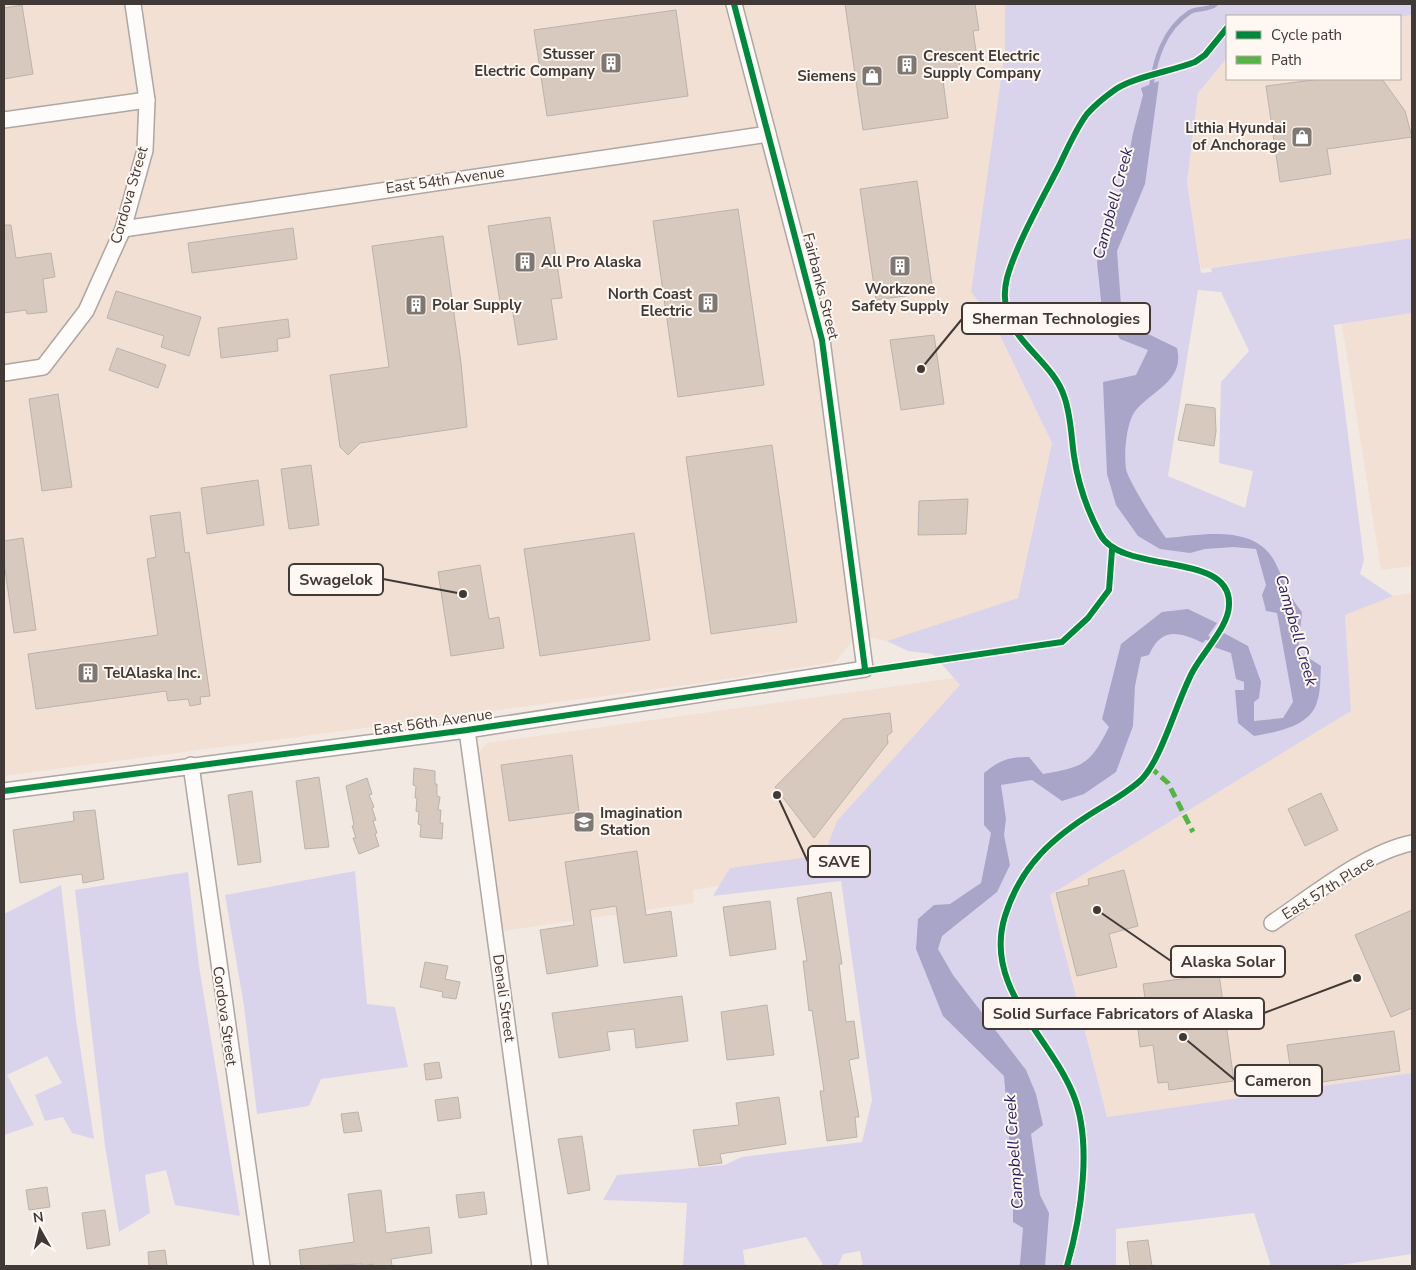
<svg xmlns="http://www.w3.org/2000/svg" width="1416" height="1270" font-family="'Nunito Sans',sans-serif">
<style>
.built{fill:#f2e0d4}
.green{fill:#d9d4eb;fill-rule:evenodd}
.water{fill:#a9a5c9}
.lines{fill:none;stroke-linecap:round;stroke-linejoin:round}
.stream{stroke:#a9a5c9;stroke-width:4.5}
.building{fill:#d8c9bf;stroke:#bab3ae}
.street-casing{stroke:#aea6a1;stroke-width:18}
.street{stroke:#fdfcfb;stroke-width:15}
.quiet{stroke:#57b346;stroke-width:5;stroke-dasharray:10 5;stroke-linecap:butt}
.cycleway-casing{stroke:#fef7f2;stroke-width:9}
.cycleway{stroke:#00873e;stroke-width:6}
.labels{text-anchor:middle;stroke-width:4;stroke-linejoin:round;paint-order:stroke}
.poi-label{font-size:15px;font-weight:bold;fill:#403935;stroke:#fef7f2;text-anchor:start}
.street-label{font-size:15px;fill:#403935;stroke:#fef7f2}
.water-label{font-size:16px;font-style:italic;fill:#271c5d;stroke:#fef7f2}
.leader{fill:none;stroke:#403935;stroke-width:2}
.callout-dot{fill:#403935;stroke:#fef7f2;stroke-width:2}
.callout{fill:#fef7f2;stroke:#403935;stroke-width:2}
.callout-label{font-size:16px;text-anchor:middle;font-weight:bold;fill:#403935}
</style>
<rect width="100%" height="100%" fill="#f3e9e3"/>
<g class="built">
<path d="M4 4H1005V50L971 292 991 317 1052 443 1018 598 887 641 858 635 835 662 694 684 4 776Z"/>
<path d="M1412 15V238L1201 269 1187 182 1198 93 1227 58V79H1400V17Z"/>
<path d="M1412 313V566L1381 570 1342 324Z"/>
<path d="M1412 593V1073L1107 1117 1050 895 1351 711 1345 614 1393 596Z"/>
<path d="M954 678 965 691 838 868 693 890 694 903 503 931 478 754 487 743Z"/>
</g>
<g class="green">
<path d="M1005 4H1412V15L1400 17 1227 16V58L1198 93 1187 182 1201 273 1212 272 1211 268 1412 238V313L1334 325 1364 560 1360 574 1393 596 1345 615 1351 711 1050 895 1107 1117 1412 1073V1254L1334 1266H1271L1254 1213 1116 1229V1266H863L860 1251 843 1254 838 1266H824L806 1237 743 1250 745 1266H683L687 1203 603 1200 617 1175 724 1165 742 1157 862 1142 872 1100 841 881 713 896 730 868 824 855 837 821 960 685 933 654 908 651 887 641 1018 598 1052 443 991 317 971 292 1005 50ZM1198 290 1221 292 1249 351 1221 382 1219 463 1253 471 1245 508 1168 476Z"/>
<path d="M355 871 367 1004 395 1007 408 1067 321 1079 309 1106 257 1114 244 1006 225 895Z"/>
<path d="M188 872 199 966 240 1216 175 1205 166 1170 145 1175 150 1213 119 1232 105 1146 75 890Z"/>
<path d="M61 885 76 1019 94 1139 72 1133 63 1117 45 1121 35 1095 62 1083 47 1056 7 1075 34 1125 4 1135V914Z"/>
</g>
<g class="water">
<path d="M1159 81 1145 184 1117 251 1121 305 1140 330 1177 348C1185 380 1153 390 1136 410 1126 422 1124 453 1126 469 1128 480 1158 528 1166 538 1201 535 1255 523 1275 562 1284 580 1289 597 1302 612L1298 651 1321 666C1320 678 1321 691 1317 702 1310 727 1276 732 1254 736L1238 723 1235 690H1244V682L1236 679 1231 653 1214 647 1222 632 1248 646 1261 682 1259 698 1254 702V721L1283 718 1293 702 1277 613 1266 611 1262 595 1266 585 1256 549 1234 547 1205 549 1190 553 1160 549 1138 536 1116 505 1107 474 1103 382 1136 375 1148 350 1120 339 1102 310 1097 262 1106 221 1124 181 1133 133 1143 95 1141 88Z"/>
<path d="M1188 609 1217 623 1203 643C1181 632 1161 626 1149 655L1141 657 1135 686 1133 726 1116 772 1084 794 1062 801 1032 780 1001 785 1006 819 1004 835 1010 865 997 892 942 936 938 949 953 975 1026 1070 1036 1094 1043 1125 1031 1134 1040 1195 1049 1213 1045 1266H1018L1020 1264 1023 1228 1013 1222V1185L1004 1076 943 1016 916 949 918 919 934 905 950 904 981 883 991 833 984 825V773C1000 760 1008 757 1029 757L1043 774C1083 767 1090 765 1109 727L1102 719 1121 644 1162 612Z"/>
</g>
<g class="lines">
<g class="stream">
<path d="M1151 88C1155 59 1164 29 1190 12 1198 7 1209 11 1216 4"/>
<path d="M1203 636 1220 644"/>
</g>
</g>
<g class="building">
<path d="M845 4H975L979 30 973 31 977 58 959 60 960 70 942 73 948 118 863 130Z"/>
<path d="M22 5 33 74 4 79V8Z"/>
<path d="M676 10 688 96 547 116 534 30Z"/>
<path d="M1321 79H1382L1405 111 1412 137 1327 149 1331 174 1280 182 1266 86Z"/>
<path d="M917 181 933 292 876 300 860 189Z"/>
<path d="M738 209 764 385 678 397 653 221Z"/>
<path d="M550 217 562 298 551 299 557 339 518 345 511 300 500 302 488 226Z"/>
<path d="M4 225H11L16 258 51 253 55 277 43 279 47 312 27 314 26 310 4 313Z"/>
<path d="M293 228 297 259 192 273 188 243Z"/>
<path d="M443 236 461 363 467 427 360 443 348 455 340 447 330 375 389 367 372 246Z"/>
<path d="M116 291 201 317 189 356 161 347 164 336 107 318Z"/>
<path d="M288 319 290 337 277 339 278 351 221 358 218 328Z"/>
<path d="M934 335 944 404 901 410 890 340Z"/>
<path d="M117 348 166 365 158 388 109 370Z"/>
<path d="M58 394 72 487 42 491 29 399Z"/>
<path d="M1186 404 1215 408 1216 431 1214 446 1178 440Z"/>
<path d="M772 445 797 622 711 634 686 457Z"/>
<path d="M311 465 319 525 289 529 281 469Z"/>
<path d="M258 480 264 525 207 534 201 488Z"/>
<path d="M968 499 966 534 918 535 919 501Z"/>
<path d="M180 512 185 553 189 552 210 696 200 697 201 704 190 706 188 699 168 701 166 691 36 709 28 654 158 635 147 559 156 557 150 516Z"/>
<path d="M634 533 650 640 540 656 524 549Z"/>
<path d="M23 538 36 630 14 633 4 562V541Z"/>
<path d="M480 565 489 619 499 617 504 648 451 656 438 572Z"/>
<path d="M890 713 892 732 887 736 888 743 814 838 775 787 843 719Z"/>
<path d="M572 755 579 812 509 821 501 765Z"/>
<path d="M414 768 435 771V784H437V796L440 797 438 810H441L440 823H443L442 839 420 837 421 825 418 824 419 812 416 811 417 798H415L416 786 413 785Z"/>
<path d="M319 777 329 847 305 849 296 781Z"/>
<path d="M367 778 372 794 369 795 374 807 372 808 376 820 373 821 377 833 375 834 379 846 359 854 353 838H356L352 826 354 825 346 786Z"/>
<path d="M252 791 261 862 238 865 228 795Z"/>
<path d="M1321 793 1338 830 1305 846 1288 809Z"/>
<path d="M95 810 104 879 83 883 82 874 20 883 13 830 74 821 73 812Z"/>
<path d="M637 851 646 915 671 911 677 956 624 963 616 906 590 910 598 966 547 974 540 930 574 925 565 862Z"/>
<path d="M1124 870 1138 926 1109 934 1117 967 1077 976 1056 893 1089 885 1088 879Z"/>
<path d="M831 892 842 964H839L846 1022 854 1021 859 1058 849 1060 859 1117H855L857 1137 827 1141 820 1091H824L812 1010 809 1011 803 961H807L797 898Z"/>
<path d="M770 901 776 949 730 956 723 907Z"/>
<path d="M1412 910V1008L1391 1017 1355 935Z"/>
<path d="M425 962 448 966 445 979 460 982 456 999 442 997 443 992 420 987Z"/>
<path d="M1219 974 1234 1081 1169 1090 1168 1082 1158 1083 1153 1045 1140 1047 1138 1029 1149 1027 1143 984Z"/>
<path d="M682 996 688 1041 636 1048 634 1029 607 1032 610 1050 559 1058 552 1013Z"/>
<path d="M767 1005 774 1055 727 1060 721 1012Z"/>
<path d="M1394 1031 1400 1071 1293 1086 1287 1045Z"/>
<path d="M439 1062 442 1078 426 1080 424 1064Z"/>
<path d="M458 1097 461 1118 438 1121 435 1100Z"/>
<path d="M779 1097 786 1144 720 1154 722 1163 699 1166 693 1130 739 1125 736 1103Z"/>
<path d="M358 1112 362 1131 344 1133 341 1114Z"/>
<path d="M582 1136 590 1190 568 1194 558 1139Z"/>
<path d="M47 1187 50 1207 29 1210 26 1190Z"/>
<path d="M381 1190 386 1233 429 1227 432 1253 391 1259 392 1266H374V1264L362 1266V1264L301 1266 299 1250 354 1242 348 1194Z"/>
<path d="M484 1192 487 1214 459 1218 456 1195Z"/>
<path d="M105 1210 110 1245 87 1249 82 1213Z"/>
<path d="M1148 1240 1152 1266H1130L1127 1242Z"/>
<path d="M165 1250 167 1266H149L148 1252Z"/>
</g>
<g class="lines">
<g class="street-casing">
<g id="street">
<path d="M4 120 147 100"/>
<path d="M123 229 768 134"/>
<path d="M4 373 43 367 86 311 123 229 145 150 147 100 133 4"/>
<path d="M467 730 540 1266"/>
<path d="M191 765 262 1266"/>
<path d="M4 791 467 730 865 669 822 340 734 4"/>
<path d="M1272 923C1312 896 1366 852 1412 843"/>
</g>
</g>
<use href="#street" class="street"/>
<path class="quiet" d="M1150 767 1168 783 1193 832"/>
<g class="cycleway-casing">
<g id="cycleway">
<path d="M734 4 822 340 865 669"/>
<path d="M4 791 467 730 1062 642 1088 618 1109 590 1112 550"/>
<path d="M1067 1266C1081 1217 1093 1142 1073 1094 1049 1035 983 987 1005 916 1021 865 1053 837 1097 810 1112 801 1128 792 1141 780 1162 759 1177 700 1193 671 1203 652 1229 626 1229 605 1232 550 1122 576 1100 534 1087 510 1078 483 1074 456 1071 435 1071 415 1064 396 1054 365 1018 346 1008 315 1004 303 1004 290 1007 278 1016 245 1042 199 1058 168 1067 150 1075 130 1087 114 1095 105 1106 96 1116 89 1134 77 1172 71 1195 62L1205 55 1227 28"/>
</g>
</g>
<use href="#cycleway" class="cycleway"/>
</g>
<defs>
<g id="building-square" transform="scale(1.125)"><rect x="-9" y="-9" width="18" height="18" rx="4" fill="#7f7772" stroke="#fef7f2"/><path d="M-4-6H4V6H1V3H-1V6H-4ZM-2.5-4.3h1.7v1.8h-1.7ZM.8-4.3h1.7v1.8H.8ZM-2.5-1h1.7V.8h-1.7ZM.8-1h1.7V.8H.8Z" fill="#fff"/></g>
<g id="shop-square" transform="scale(1.125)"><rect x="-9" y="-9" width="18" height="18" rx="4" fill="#7f7772" stroke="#fef7f2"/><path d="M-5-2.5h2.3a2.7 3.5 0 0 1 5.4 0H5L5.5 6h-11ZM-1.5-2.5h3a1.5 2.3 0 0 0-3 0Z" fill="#fff"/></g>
<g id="school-square" transform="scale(1.125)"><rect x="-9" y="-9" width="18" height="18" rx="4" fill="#7f7772" stroke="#fef7f2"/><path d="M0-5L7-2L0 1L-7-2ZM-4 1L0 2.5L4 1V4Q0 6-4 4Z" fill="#fff"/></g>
</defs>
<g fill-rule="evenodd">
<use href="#building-square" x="611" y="63"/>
<use href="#building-square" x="907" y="65"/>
<use href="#shop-square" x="872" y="76"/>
<use href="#shop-square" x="1302" y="137"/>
<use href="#building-square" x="525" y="262"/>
<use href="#building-square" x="900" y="266"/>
<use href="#building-square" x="708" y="303"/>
<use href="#building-square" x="416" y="305"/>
<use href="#building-square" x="88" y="673"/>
<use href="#school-square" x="584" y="822"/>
</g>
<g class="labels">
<g class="poi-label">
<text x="595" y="59" text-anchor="end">Stusser<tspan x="595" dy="17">Electric Company</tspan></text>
<text x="923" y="61">Crescent Electric<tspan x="923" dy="17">Supply Company</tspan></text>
<text x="856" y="81" text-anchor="end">Siemens</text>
<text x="1286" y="133" text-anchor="end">Lithia Hyundai<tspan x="1286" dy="17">of Anchorage</tspan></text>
<text x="541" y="267">All Pro Alaska</text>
<text x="900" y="294" text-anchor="middle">Workzone<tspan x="900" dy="17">Safety Supply</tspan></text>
<text x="692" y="299" text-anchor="end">North Coast<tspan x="692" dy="17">Electric</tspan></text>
<text x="432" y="310">Polar Supply</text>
<text x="104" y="678">TelAlaska Inc.</text>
<text x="600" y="818">Imagination<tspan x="600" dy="17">Station</tspan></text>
</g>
<g class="street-label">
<text transform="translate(445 180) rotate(-8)" y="5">East 54th Avenue</text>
<text transform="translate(129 195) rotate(-74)" y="5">Cordova Street</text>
<text transform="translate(821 286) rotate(76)" y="5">Fairbanks Street</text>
<text transform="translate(433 722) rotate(-8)" y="5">East 56th Avenue</text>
<text transform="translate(1328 888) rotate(-32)" y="5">East 57th Place</text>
<text transform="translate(504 998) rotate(82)" y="5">Denali Street</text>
<text transform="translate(225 1016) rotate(82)" y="5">Cordova Street</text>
</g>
<g class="water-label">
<text transform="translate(1112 203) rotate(-75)" y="6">Campbell Creek</text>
<text transform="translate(1297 630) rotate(74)" y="6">Campbell Creek</text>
<text transform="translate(1013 1152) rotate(-94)" y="6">Campbell Creek</text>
</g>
</g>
<path class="leader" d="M921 369L962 319M463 594L383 579M777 795L808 862M1097 910L1171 961M1357 978L1264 1013M1183 1037L1235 1080"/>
<g class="callout-dot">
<circle cx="921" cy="369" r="5"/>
<circle cx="463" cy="594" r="5"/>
<circle cx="777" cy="795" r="5"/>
<circle cx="1097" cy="910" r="5"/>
<circle cx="1357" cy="978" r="5"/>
<circle cx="1183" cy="1037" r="5"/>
</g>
<g class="callout">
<rect x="962" y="303" width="188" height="31" rx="5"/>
<rect x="289" y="564" width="94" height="31" rx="5"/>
<rect x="808" y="846" width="62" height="31" rx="5"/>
<rect x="1171" y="946" width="114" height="31" rx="5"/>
<rect x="983" y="998" width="281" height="31" rx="5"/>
<rect x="1235" y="1065" width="87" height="31" rx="5"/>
</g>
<g class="callout-label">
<text x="1056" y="324">Sherman Technologies</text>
<text x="336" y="585">Swagelok</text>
<text x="839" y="867">SAVE</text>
<text x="1228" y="967">Alaska Solar</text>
<text x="1123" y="1019">Solid Surface Fabricators of Alaska</text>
<text x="1278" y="1086">Cameron</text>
</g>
<rect width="1416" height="1270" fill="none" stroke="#403935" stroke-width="10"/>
<rect x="1226" y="15" width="175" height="65" fill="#fef7f2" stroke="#b2aba6"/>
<rect x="1236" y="31" width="25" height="8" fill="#00873e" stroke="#b2aba6"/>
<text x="1271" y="40" font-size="15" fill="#403935">Cycle path</text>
<rect x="1236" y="56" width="25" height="8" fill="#57b346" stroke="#b2aba6"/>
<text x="1271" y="65" font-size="15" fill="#403935">Path</text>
<g transform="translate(40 1230) rotate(352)" stroke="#fef7f2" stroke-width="4" paint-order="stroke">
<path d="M0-4L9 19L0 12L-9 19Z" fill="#403935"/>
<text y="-8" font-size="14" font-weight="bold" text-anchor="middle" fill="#403935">N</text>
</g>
</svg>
